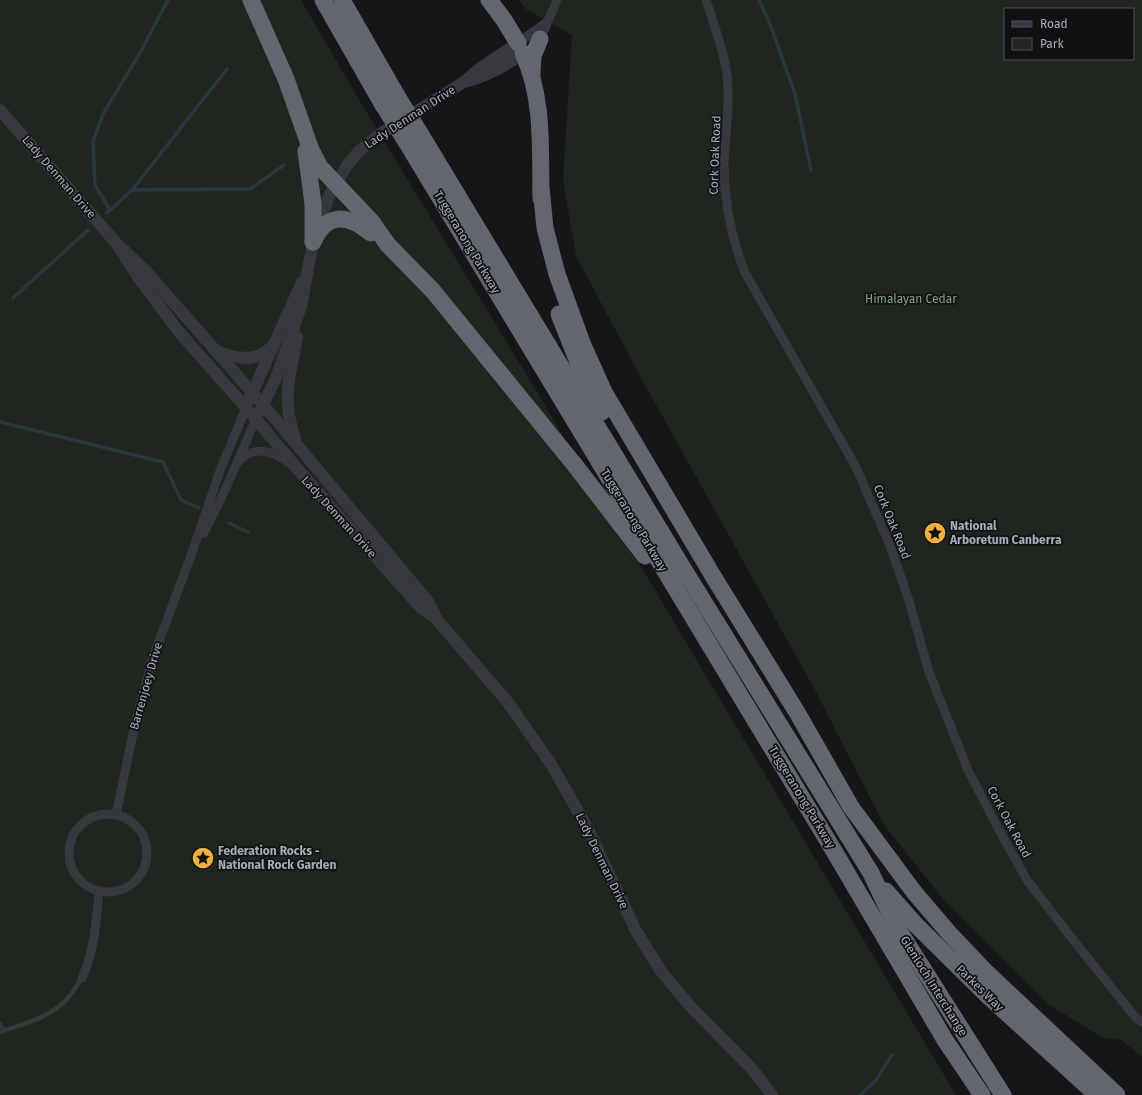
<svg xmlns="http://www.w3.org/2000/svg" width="1142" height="1095" font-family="'Fira Sans',sans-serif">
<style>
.green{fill:#1e261f;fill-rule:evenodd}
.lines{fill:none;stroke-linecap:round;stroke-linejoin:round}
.stream{stroke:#2c353c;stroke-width:3.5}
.service{stroke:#37383d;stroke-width:4.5}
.minor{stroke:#37383d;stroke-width:9}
.tertiary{stroke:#37383d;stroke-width:12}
.motorway{stroke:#63666e;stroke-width:17}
.motorway-bridge{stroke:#63666e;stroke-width:17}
.labels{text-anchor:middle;stroke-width:3.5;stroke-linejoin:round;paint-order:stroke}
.street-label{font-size:12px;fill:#a8adb8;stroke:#111113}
.park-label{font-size:12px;fill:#7fa381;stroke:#111113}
.poi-label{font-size:12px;font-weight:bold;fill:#a8adb8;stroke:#111113;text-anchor:start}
</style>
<rect width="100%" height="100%" fill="#161618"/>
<g class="green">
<path d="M0 0H301L364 108 528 377 956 1095H0Z"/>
<path d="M518 0H1142V1057L1122 1040 1103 1038 1048 1004 943 899 884 825 815 690 640 376 576 256 563 180 572 35 526 9ZM1005 9H1133V59H1005Z"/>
</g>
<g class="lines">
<g class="stream">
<path d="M759 0 770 24 795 94 811 170"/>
<path d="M132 190 227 69"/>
<path d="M110 210 95 185 93 142 103 114 140 53 168 0"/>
<path d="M107 213 132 190 250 189 284 165"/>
<path d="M13 298 88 230"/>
<path d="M0 422 163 462 181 500 199 508"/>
<path d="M229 523 248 532"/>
<path d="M860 1095 876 1080 892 1055"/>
</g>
<g class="service">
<path d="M0 1024 4 1031"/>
<path d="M0 1032C23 1024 51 1017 67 999 73 992 77 985 82 978"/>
</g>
<g class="minor">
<path d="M706 0C715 29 727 58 728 88 729 114 725 139 724 164 724 202 731 236 744 271L856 467 891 548 909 601 929 672 968 770 998 828 1027 880 1074 941 1136 1018 1142 1022"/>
<path d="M537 41 543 33 557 0"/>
<path d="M518 43 547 22"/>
<path d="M239 461C254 445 273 451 288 462"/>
<path d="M204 533 221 499 256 419"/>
<circle cx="108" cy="853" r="39"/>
<path d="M116 815 135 724 153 657 189 561 221 468 246 408"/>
<path d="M82 978C95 949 96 923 99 892"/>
</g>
<g class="tertiary">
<path d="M0 110 117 244 138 277 179 332 256 419 295 466 421 608 434 617"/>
<path d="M117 244 145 270 271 414 427 600 438 621 506 700 551 764 588 829 636 931 661 971 690 1006 752 1069 772 1095"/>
<path d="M217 351C236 359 259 363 273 345"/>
<path d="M249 400 302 282"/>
<path d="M260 411 276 378 301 307 313 242 320 219 330 194 348 164 359 151 383 132 464 82 479 69 518 43 523 53C505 67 486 76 464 82"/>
<path d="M295 438C281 399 290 376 297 337"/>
</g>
<g class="motorway">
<path d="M251 0 286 79 311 150 320 167 371 221 388 245 433 291 574 464 645 556"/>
<path d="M323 0 383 105"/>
<path d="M342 0 397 96"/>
<path d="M489 0 504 20 518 43"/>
<path d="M523 53C544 99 540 148 541 198"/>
<path d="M532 74 533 56 540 39"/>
<path d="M421 135 681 565 871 873 896 926 1003 1095"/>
<path d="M407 143 834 851 945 1040 982 1095"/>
<path d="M306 151 313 204V242"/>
<path d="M541 188 545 228 557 274 582 343 604 392 713 576 798 714 851 807 914 892 949 933 986 972 1117 1095"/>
<path d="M313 242C327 211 348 215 371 233"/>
<path d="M559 314 586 382 602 412"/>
<path d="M886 891 916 925 988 996 1097 1095"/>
</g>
<g class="motorway-bridge">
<path d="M397 96 421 135"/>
<path d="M383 105 407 143"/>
</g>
</g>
<defs>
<g id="sight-disc" transform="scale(1.15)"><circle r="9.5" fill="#f2b134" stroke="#111113"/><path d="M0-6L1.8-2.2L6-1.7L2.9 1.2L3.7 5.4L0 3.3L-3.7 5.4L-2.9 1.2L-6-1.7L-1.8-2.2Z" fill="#111"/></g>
</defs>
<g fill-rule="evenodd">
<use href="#sight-disc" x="935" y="533"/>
<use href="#sight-disc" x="203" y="858"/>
</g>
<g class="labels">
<g class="street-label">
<text transform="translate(410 117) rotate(-33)" y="4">Lady Denman Drive</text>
<text transform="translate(715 155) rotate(-88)" y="4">Cork Oak Road</text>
<text transform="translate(59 177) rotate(49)" y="4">Lady Denman Drive</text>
<text transform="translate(467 242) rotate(59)" y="4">Tuggeranong Parkway</text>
<text transform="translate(339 517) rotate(48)" y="4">Lady Denman Drive</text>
<text transform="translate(634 520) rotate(59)" y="4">Tuggeranong Parkway</text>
<text transform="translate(892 522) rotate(68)" y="4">Cork Oak Road</text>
<text transform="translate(146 686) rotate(-74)" y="4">Barrenjoey Drive</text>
<text transform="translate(802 797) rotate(59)" y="4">Tuggeranong Parkway</text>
<text transform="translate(1009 822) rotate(62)" y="4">Cork Oak Road</text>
<text transform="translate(602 861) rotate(64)" y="4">Lady Denman Drive</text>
<text transform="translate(934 986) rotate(58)" y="4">Glenloch Interchange</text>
<text transform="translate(980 988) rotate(44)" y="4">Parkes Way</text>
</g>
<g class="park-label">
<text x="911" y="303">Himalayan Cedar</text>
</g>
<g class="poi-label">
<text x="950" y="530">National<tspan x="950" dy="14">Arboretum Canberra</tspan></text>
<text x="218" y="855">Federation Rocks -<tspan x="218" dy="14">National Rock Garden</tspan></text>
</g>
</g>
<rect x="1004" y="8" width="130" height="52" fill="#111113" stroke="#4d4f55"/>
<rect x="1012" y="21" width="20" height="6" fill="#37383d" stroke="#4d4f55"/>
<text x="1040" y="28" font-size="12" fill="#a8adb8">Road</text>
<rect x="1012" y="38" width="20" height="12" fill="#1e261f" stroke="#4d4f55"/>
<text x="1040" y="48" font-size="12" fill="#a8adb8">Park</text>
</svg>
